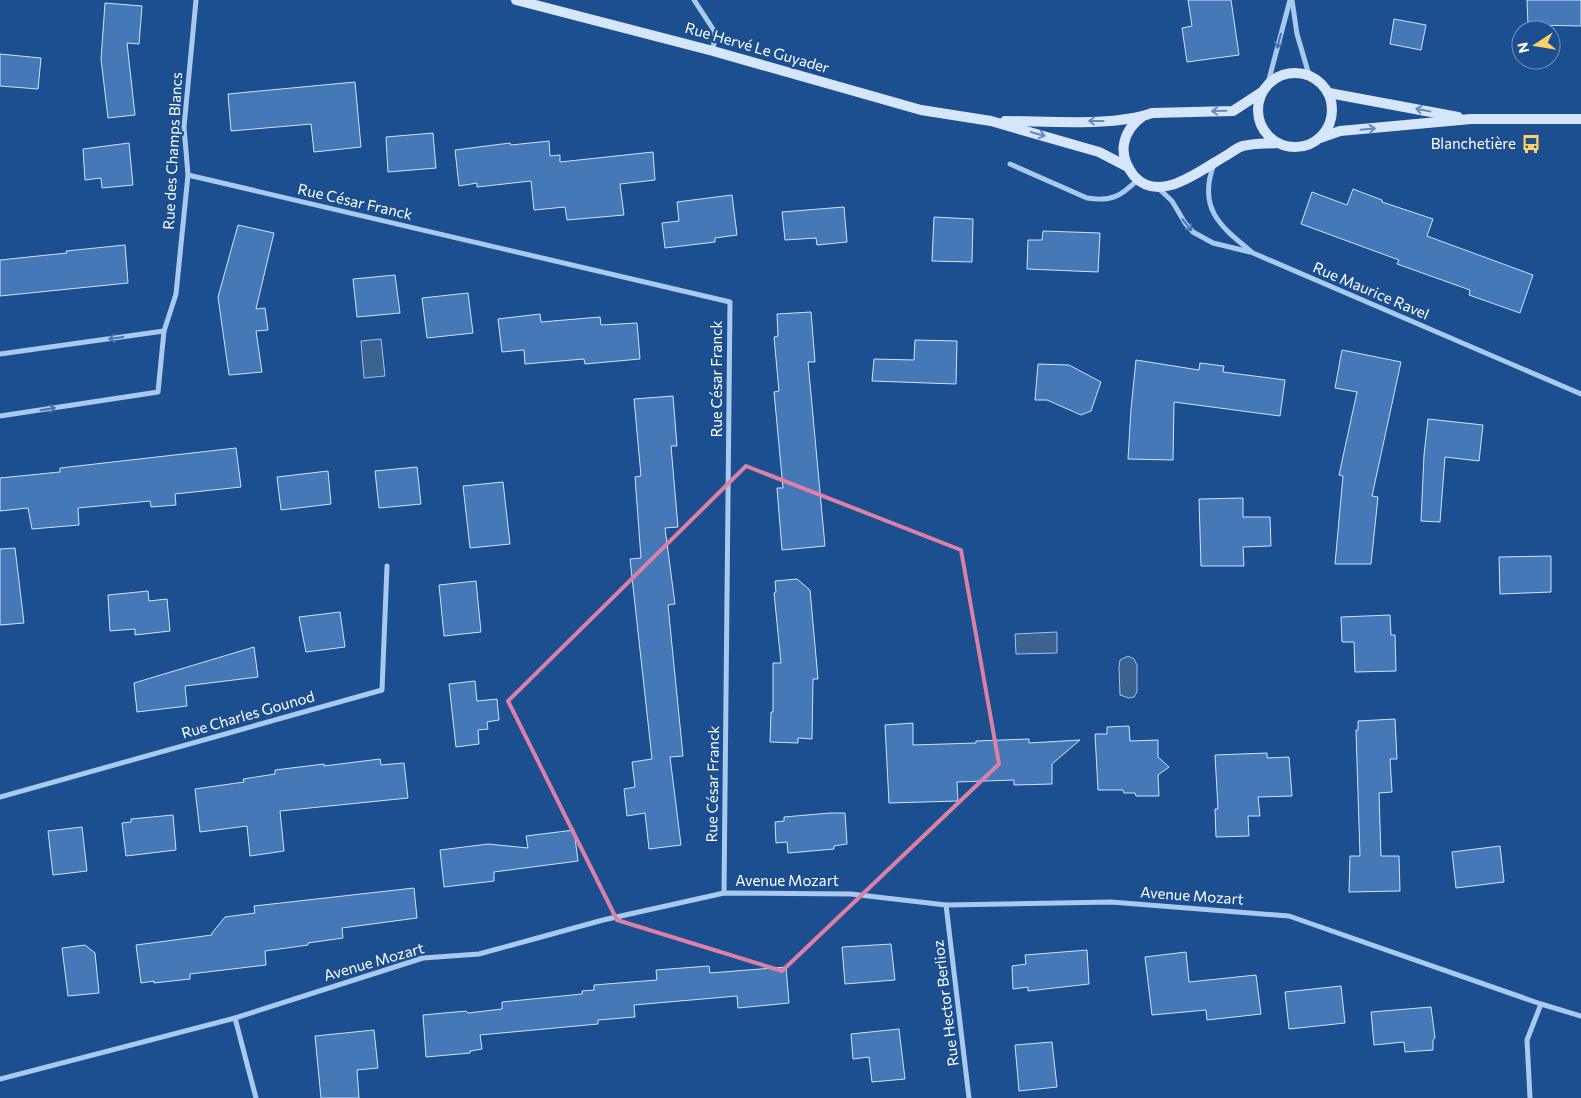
<svg xmlns="http://www.w3.org/2000/svg" width="1581" height="1098" font-family="Commissioner,sans-serif">
<style>
.water{fill:#3c6290;stroke:#9cc4f0}
.building{fill:#4478b7;stroke:#cfe3fa}
.lines{fill:none;stroke-linecap:round;stroke-linejoin:round}
.street{stroke:#a9c9ee;stroke-width:5}
.secondary{stroke:#d6e6fa;stroke-width:10}
.oneway{stroke:#4674ac}
.oneway2{stroke:#668bba}
.marked{fill:none;stroke:#dd80a5;stroke-width:4;stroke-linejoin:round}
.labels{text-anchor:middle;stroke-width:4.5;stroke-linejoin:round;paint-order:stroke}
.street-label{font-size:15px;fill:#fff;stroke:#1b4f8f}
.poi-label{font-size:15px;fill:#fff;stroke:#1b4f8f;text-anchor:end}
</style>
<rect width="100%" height="100%" fill="#1b4f8f"/>
<g class="water">
<path d="M381 339 385 376 364 378 361 341Z"/>
<path d="M1057 632V653L1016 654 1015 634Z"/>
<path d="M1128 656 1134 659 1137 665V692L1134 697 1129 698 1120 695 1119 667 1120 660Z"/>
</g>
<g class="building">
<path d="M1188 0H1231L1239 55 1187 62 1182 28 1192 26Z"/>
<path d="M1527 0H1581V26L1528 25Z"/>
<path d="M105 3 142 6 139 44 127 43 135 115 108 118 101 59Z"/>
<path d="M1394 19 1426 25 1421 50 1390 44Z"/>
<path d="M0 54 41 58 38 89 0 86Z"/>
<path d="M355 82 361 147 314 152 311 124 231 131 228 94Z"/>
<path d="M433 133 436 168 388 172 386 137Z"/>
<path d="M549 141 550 156 560 155V162L653 152 655 180 620 184 624 215 567 220 565 207 534 210 531 181 477 187V183L459 186 455 150 510 143 511 145Z"/>
<path d="M129 143 133 185 102 188 101 178 85 180 83 149Z"/>
<path d="M1353 189 1382 200V202L1433 219 1427 236 1533 275 1520 313 1469 295 1470 290 1397 264 1399 260 1301 224 1312 192 1347 205Z"/>
<path d="M732 195 737 235 715 238V242L665 248 662 223 679 221 677 202Z"/>
<path d="M844 207 847 242 817 245 816 238 785 240 782 212Z"/>
<path d="M934 217 973 219 972 262 932 261Z"/>
<path d="M238 225 274 233 256 309 265 308 268 330 256 331 262 372 229 375 218 297Z"/>
<path d="M1043 231 1100 233 1098 272 1027 269 1028 240H1042Z"/>
<path d="M125 245 128 283 0 296V260L67 253 66 251Z"/>
<path d="M395 275 400 313 357 317 353 279Z"/>
<path d="M468 293 473 333 427 338 422 298Z"/>
<path d="M811 312 815 362H808L825 546 782 550 777 488H783L774 392 779 391 774 337 778 336 777 314Z"/>
<path d="M540 314 541 322 600 317 601 325 637 323 640 359 585 364 584 359 525 364 524 350 502 352 498 319Z"/>
<path d="M915 340 957 341 956 384 872 381 874 359 914 360Z"/>
<path d="M1342 350 1401 362 1372 496 1378 497 1371 564H1335L1343 476 1339 475 1357 392 1335 388Z"/>
<path d="M1136 360 1199 370 1200 363 1224 366 1223 372 1285 380 1280 416 1174 402 1173 460 1128 459 1131 409Z"/>
<path d="M1038 364 1069 365 1101 382 1091 411 1081 415 1047 400H1035Z"/>
<path d="M673 396 677 446H671L678 527 665 528 675 604 668 605 683 756 670 757 681 845 649 849 645 813 627 816 624 789 635 787 632 762 652 759 630 559 641 558 635 477 641 476 634 399Z"/>
<path d="M1428 419 1483 425 1479 461 1445 457 1440 522 1421 521 1424 455Z"/>
<path d="M236 448 241 487 175 494 176 505 151 507 150 501 78 508 79 525 32 529 28 508 0 511V478L60 472V468Z"/>
<path d="M417 467 421 504 379 508 375 471Z"/>
<path d="M328 471 331 504 281 510 277 477Z"/>
<path d="M503 482 510 544 470 548 463 486Z"/>
<path d="M1243 498V517H1270L1271 546 1243 547 1244 566H1201L1199 499Z"/>
<path d="M15 548 24 623 0 625V549Z"/>
<path d="M1551 556V592L1500 594 1499 557Z"/>
<path d="M797 579 810 590 818 679H813L812 739 798 738V743L770 742 771 712H773V663H781L774 593 776 592 775 581Z"/>
<path d="M476 581 481 632 444 636 439 585Z"/>
<path d="M148 591 149 601 167 599 170 631 135 635V629L110 631 108 595Z"/>
<path d="M340 612 345 647 306 652 299 617Z"/>
<path d="M1390 615 1391 635H1395L1396 671 1355 672 1354 642H1342L1341 617Z"/>
<path d="M254 647 258 677 185 686 187 706 137 712 134 683Z"/>
<path d="M475 681 477 701 497 699 499 720 487 722 488 729 478 730 479 744 456 747 449 684Z"/>
<path d="M1395 719 1397 759H1390L1392 792 1379 793 1381 856H1399L1400 891 1349 892 1350 856H1360L1356 730H1358V721Z"/>
<path d="M913 723V745L976 743V741L1029 739V743L1080 740 1052 764V784L1014 785V780L957 782 958 801 889 803 885 725Z"/>
<path d="M1129 726 1130 741 1158 740V757L1169 767 1158 775 1159 796H1136L1135 793H1124L1123 790H1098L1095 734H1107V727Z"/>
<path d="M1267 753V758L1289 757 1292 796 1258 797 1260 816H1248L1249 836 1216 837 1215 809H1218L1215 755Z"/>
<path d="M380 759 381 765 404 763 408 798 280 811 284 851 250 856 247 826 200 832 195 789 244 782 243 779 275 774V770L324 764V766Z"/>
<path d="M830 813H845L847 844 834 846V849L788 853 787 842 776 843 775 822 784 821V817Z"/>
<path d="M173 815 176 850 126 856 122 823 131 822V819Z"/>
<path d="M82 827 87 871 53 875 48 831Z"/>
<path d="M574 830 578 861 494 872V881L444 887 440 850 488 844 528 848 526 836Z"/>
<path d="M1500 846 1504 882 1456 888 1452 852Z"/>
<path d="M414 888 417 918 342 928 343 938 308 943V945L265 951 266 965 190 974V979L154 983V981L141 983 136 945 212 935V933L225 917 255 913 254 906Z"/>
<path d="M891 944 895 980 845 984 842 947Z"/>
<path d="M85 945 95 953 99 993 68 996 62 948Z"/>
<path d="M1087 950 1089 984 1028 991V987L1013 989 1012 966 1026 964 1025 955Z"/>
<path d="M1186 952 1189 982 1256 975 1261 1014 1207 1020 1206 1010 1152 1015 1145 957Z"/>
<path d="M709 966 710 973 786 967 789 1003 738 1008 737 996 634 1005 635 1017 598 1020V1024L480 1035 482 1049 470 1051V1053L426 1057 423 1015 466 1011 468 1013 502 1009V1002L582 994V991L594 990V985L657 980 656 970Z"/>
<path d="M1341 986 1345 1023 1289 1029 1285 992Z"/>
<path d="M1431 1007 1435 1038 1433 1040V1050L1405 1052 1404 1042 1374 1045 1371 1012Z"/>
<path d="M899 1029 905 1079 872 1082 869 1057 853 1059 851 1034Z"/>
<path d="M374 1030 378 1068 357 1070 359 1098H321L315 1036Z"/>
<path d="M1052 1042 1057 1087 1019 1091 1015 1045Z"/>
</g>
<g class="lines">
<g class="street">
<path d="M694 0 715 32 713 51"/>
<path d="M1292 0 1297 34 1309 75"/>
<path d="M1268 83 1290 0"/>
<path d="M1010 164 1087 198C1111 202 1122 196 1138 179"/>
<path d="M1214 164C1197 209 1221 227 1253 253L1581 394"/>
<path d="M188 175 730 302 724 893"/>
<path d="M1157 187 1172 201 1185 223 1193 232 1213 243 1250 252"/>
<path d="M0 354 164 331"/>
<path d="M0 416 158 392 164 331 176 294 188 175 184 127 196 0"/>
<path d="M0 797 382 690 387 566"/>
<path d="M946 905 969 1098"/>
<path d="M235 1018 256 1098"/>
<path d="M0 1079 235 1018 423 958 479 954 603 920 724 893 851 894 946 905 1111 902 1289 916 1541 1004 1581 1016"/>
<path d="M1530 1098 1527 1040 1541 1004"/>
</g>
<g class="secondary">
<path d="M516 0 713 51 921 110 991 121 1099 152 1128 167"/>
<circle cx="1295" cy="110" r="37"/>
<path d="M1329 93 1458 117"/>
<path d="M1143 116C1133 123 1126 132 1124 144 1122 155 1127 167 1134 176 1160 205 1202 169 1227 155 1232 152 1238 147 1243 146 1254 143 1267 144 1278 143"/>
<path d="M1005 121C1047 121 1114 127 1152 113L1233 111 1262 92"/>
<path d="M1320 138 1340 131 1471 119H1581"/>
</g>
</g>
<defs><path id="oneway-shaft" d="M-6 0H5M1.5-3L5.5 0L1.5 3" fill="none" stroke-width="1.6" stroke-linecap="round" stroke-linejoin="round" transform="scale(1.25)"/></defs>
<g class="oneway">
<use href="#oneway-shaft" transform="translate(1279 41) rotate(105)"/>
<use href="#oneway-shaft" transform="translate(1187 225) rotate(51)"/>
<use href="#oneway-shaft" transform="translate(116 338) rotate(172)"/>
<use href="#oneway-shaft" transform="translate(48 409) rotate(-9)"/>
</g>
<g class="oneway2">
<use href="#oneway-shaft" transform="translate(1423 110) rotate(-169)"/>
<use href="#oneway-shaft" transform="translate(1219 111) rotate(179)"/>
<use href="#oneway-shaft" transform="translate(1096 121) rotate(-180)"/>
<use href="#oneway-shaft" transform="translate(1368 129) rotate(-5)"/>
<use href="#oneway-shaft" transform="translate(1038 134) rotate(16)"/>
</g>
<path class="marked" d="M746 466 961 550 999 764 782 971 617 920 508 701Z"/>
<defs>
<g id="bus-bare" transform="scale(1.5)"><path d="M-5-6H5V4H4V6H2V4H-2V6H-4V4H-5ZM-3.5-4V0h7V-4ZM-3.5 1.2v1.5H-2V1.2ZM2 1.2v1.5H3.5V1.2Z" fill="#ffd166" stroke="#1b4f8f" stroke-width="2.5" paint-order="stroke"/></g>
</defs>
<g fill-rule="evenodd">
<use href="#bus-bare" x="1531" y="144"/>
</g>
<g class="labels">
<g class="street-label">
<text transform="translate(757 48) rotate(16)" y="5">Rue Hervé Le Guyader</text>
<text transform="translate(173 151) rotate(-87)" y="5">Rue des Champs Blancs</text>
<text transform="translate(355 202) rotate(13)" y="5">Rue César Franck</text>
<text transform="translate(1371 291) rotate(23)" y="5">Rue Maurice Ravel</text>
<text transform="translate(717 379) rotate(-90)" y="5">Rue César Franck</text>
<text transform="translate(248 715) rotate(-16)" y="5">Rue Charles Gounod</text>
<text transform="translate(713 784) rotate(-89)" y="5">Rue César Franck</text>
<text x="787" y="886">Avenue Mozart</text>
<text transform="translate(1192 896) rotate(4)" y="5">Avenue Mozart</text>
<text transform="translate(374 962) rotate(-16)" y="5">Avenue Mozart</text>
<text transform="translate(946 1003) rotate(-97)" y="5">Rue Hector Berlioz</text>
</g>
<g class="poi-label">
<text x="1516" y="149">Blanchetière</text>
</g>
</g>
<g transform="translate(1536 45) rotate(258)"><circle r="24" fill="#1b4f8f" stroke="#7695bc"/>
<path d="M0-4L9 19L0 12L-9 19Z" fill="#ffd166"/>
<text y="-8" font-size="14" font-weight="bold" text-anchor="middle" fill="#ffffff">N</text>
</g>
</svg>
